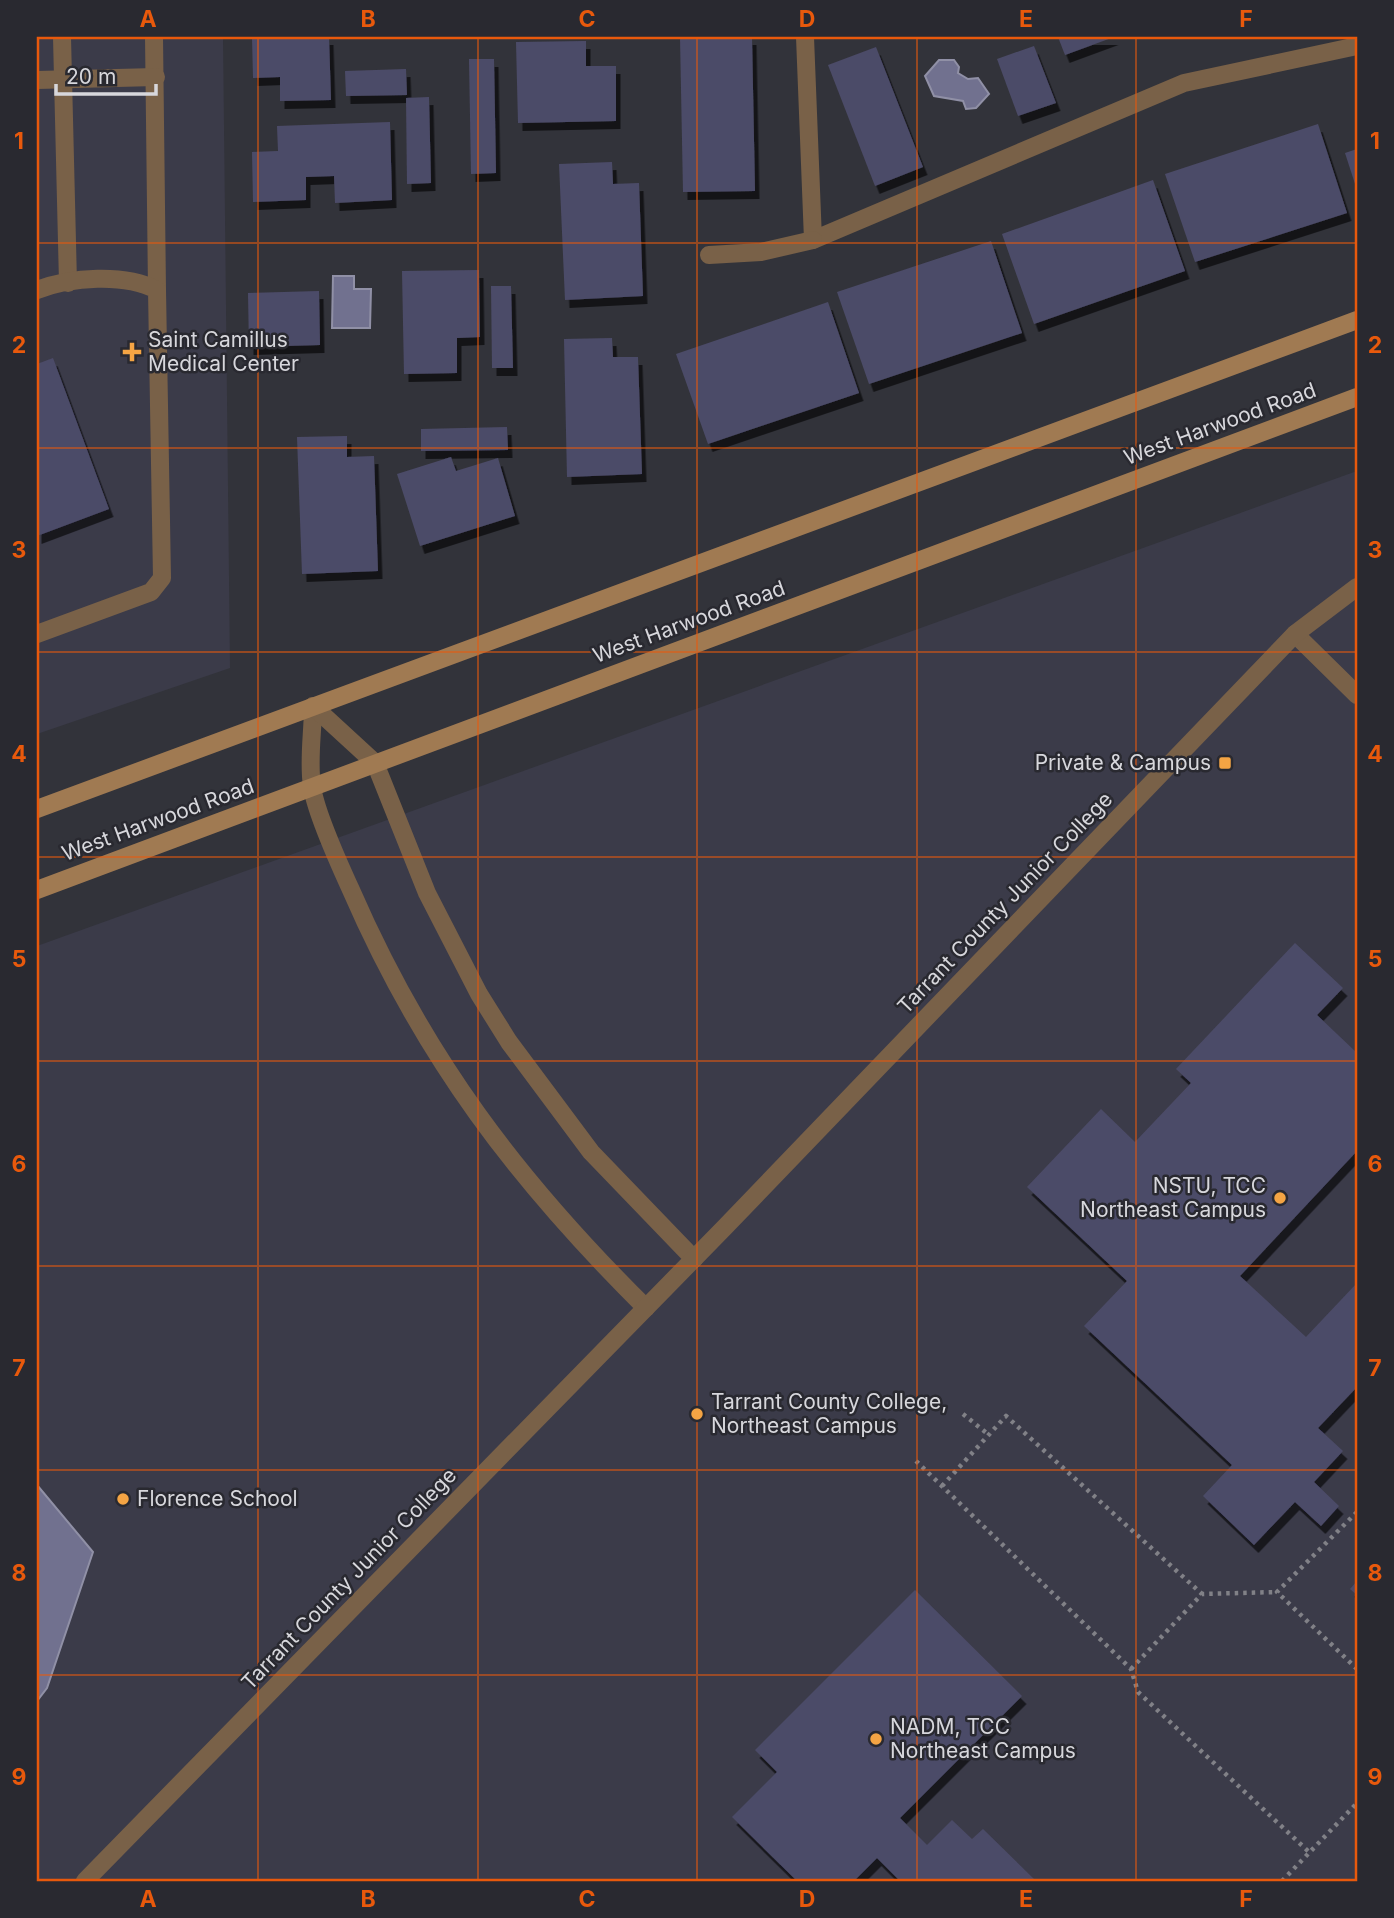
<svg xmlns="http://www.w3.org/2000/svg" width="1394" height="1918" font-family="Inter,sans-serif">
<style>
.built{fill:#3b3b49}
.water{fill:#71718f;stroke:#9090a6;stroke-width:2}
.building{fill:#4c4b68;filter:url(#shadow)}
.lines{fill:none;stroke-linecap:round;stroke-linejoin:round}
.path{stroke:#818187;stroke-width:4.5;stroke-dasharray:3.5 5;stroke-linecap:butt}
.lane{stroke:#796148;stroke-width:18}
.street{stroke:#796148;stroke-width:18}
.secondary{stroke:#a07a52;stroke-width:18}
.grid{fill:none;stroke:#e8590c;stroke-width:2;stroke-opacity:0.55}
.poi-dot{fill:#f4a444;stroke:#292930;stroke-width:2.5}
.labels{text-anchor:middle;stroke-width:5;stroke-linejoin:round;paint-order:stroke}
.poi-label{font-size:21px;fill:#d7d7dc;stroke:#292930;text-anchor:start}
.street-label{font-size:21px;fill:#d7d7dc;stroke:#292930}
.neatline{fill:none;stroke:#e8590c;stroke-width:2.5}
.grid-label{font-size:23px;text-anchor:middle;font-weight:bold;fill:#e8590c}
</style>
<defs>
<filter id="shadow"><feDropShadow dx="4.5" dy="8" stdDeviation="0" flood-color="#0009"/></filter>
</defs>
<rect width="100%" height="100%" fill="#32333a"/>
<g class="built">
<path d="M37 37H223L230 668 37 734Z"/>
<path d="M1357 471V1881H37V946Z"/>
</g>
<g class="water">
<path d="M939 60H954L959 67 958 73 968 79 978 78 989 94 976 108 966 109 963 101 934 96 925 76Z"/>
<path d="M333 276H354V289H371L370 328H332Z"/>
<path d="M37 1485 93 1552 47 1688 37 1701Z"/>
</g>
<g class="building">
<path d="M252 37H329L331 100 280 101V77L253 78Z"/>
<path d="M680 37H752L755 191 683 192Z"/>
<path d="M1058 37H1114L1065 55Z"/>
<path d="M586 41V66H616V121L518 123 516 42Z"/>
<path d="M1034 46 1056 103 1018 116 997 59Z"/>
<path d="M876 47 923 167 875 186 828 65Z"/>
<path d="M469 59H494L496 173 471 174Z"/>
<path d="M406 69 407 95 346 96 345 71Z"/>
<path d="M429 97 431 183 407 184 406 98Z"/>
<path d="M390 122 392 200 335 203 334 176 306 177V200L253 202 252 152 278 151 277 126Z"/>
<path d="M1318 124 1347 213 1195 262 1165 174Z"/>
<path d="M1357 149V190L1345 153Z"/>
<path d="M612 162 613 184 639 183 643 296 565 300 559 164Z"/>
<path d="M1153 180 1185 271 1034 324 1002 234Z"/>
<path d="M991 241 1022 333 869 384 837 292Z"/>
<path d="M479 270 480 337 457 338V373L404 374 402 271Z"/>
<path d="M491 286H511L513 368H492Z"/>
<path d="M319 291 320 345 249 347 248 293Z"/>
<path d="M828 302 859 393 708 444 676 354Z"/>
<path d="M612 338 613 357H638L642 474 567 477 564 339Z"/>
<path d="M53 358 109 509 37 536V364Z"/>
<path d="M507 427 508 450 421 451V429Z"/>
<path d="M347 436V457L374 456 378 571 302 574 297 437Z"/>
<path d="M451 457 456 471 498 458 515 516 420 546 397 474Z"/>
<path d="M1295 943 1343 988 1317 1015 1357 1053V1151L1240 1276 1306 1337 1357 1283V1387L1318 1428 1343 1451 1314 1482 1339 1506 1321 1526 1295 1502 1254 1545 1203 1496 1232 1465 1084 1326 1127 1281 1027 1187 1101 1109 1135 1142 1191 1083 1176 1069Z"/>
<path d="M1357 1581V1595L1350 1589Z"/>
<path d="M915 1590 1022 1696 900 1818 927 1845 952 1820 972 1839 983 1829 1036 1881H900L877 1858 854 1881H797L732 1817 777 1772 755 1750Z"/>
</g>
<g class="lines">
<g class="path">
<path d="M963 1414 989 1435"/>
<path d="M916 1461 1131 1669 1138 1692 1309 1852"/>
<path d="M942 1486 1006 1416 1202 1594"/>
<path d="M1357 1512 1277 1592 1357 1669"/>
<path d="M1131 1669 1202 1594 1277 1592"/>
<path d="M1282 1881 1357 1803"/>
</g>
<g class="lane">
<path d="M62 37 68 283"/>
<path d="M154 37 157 290"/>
<path d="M805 37 813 240 1184 83 1357 46"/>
<path d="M37 80 156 77"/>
<path d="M709 255 761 252 813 240"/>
<path d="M37 290C71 277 124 273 157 290L162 578 151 592 37 634"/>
<path d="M1295 634 1357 695"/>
</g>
<g class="street">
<path d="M313 706C313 732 308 761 312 786 315 811 340 866 351 890 424 1058 517 1180 646 1308"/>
<path d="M313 706 375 763 427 893 479 994 509 1042 591 1152 694 1259"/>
<path d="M85 1881 725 1227 1295 634 1357 587"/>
</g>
<g class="secondary">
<path d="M37 809 1357 320"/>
<path d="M37 890 1357 397"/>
</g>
</g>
<path class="grid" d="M258 37V1881M478 37V1881M697 37V1881M917 37V1881M1136 37V1881M37 243H1357M37 448H1357M37 652H1357M37 857H1357M37 1061H1357M37 1266H1357M37 1470H1357M37 1675H1357"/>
<g class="poi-dot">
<path d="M128.5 341.5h7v7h7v7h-7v7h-7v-7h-7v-7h7z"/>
<rect x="1218" y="756" width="14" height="14" rx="3.5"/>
<circle cx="1280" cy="1198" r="7"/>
<circle cx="697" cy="1414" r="7"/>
<circle cx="123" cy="1499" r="7"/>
<circle cx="876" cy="1739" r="7"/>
</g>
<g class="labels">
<g class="poi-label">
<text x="148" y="347">Saint Camillus<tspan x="148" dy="24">Medical Center</tspan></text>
<text x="1211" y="770" text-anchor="end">Private &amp; Campus</text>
<text x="1266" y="1193" text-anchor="end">NSTU, TCC<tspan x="1266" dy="24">Northeast Campus</tspan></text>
<text x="711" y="1409">Tarrant County College,<tspan x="711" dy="24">Northeast Campus</tspan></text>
<text x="137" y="1506">Florence School</text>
<text x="890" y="1734">NADM, TCC<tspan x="890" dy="24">Northeast Campus</tspan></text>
</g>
<g class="street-label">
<text transform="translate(1220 424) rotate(-20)" y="7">West Harwood Road</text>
<text transform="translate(689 622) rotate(-20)" y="7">West Harwood Road</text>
<text transform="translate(158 820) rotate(-20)" y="7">West Harwood Road</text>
<text transform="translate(1005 903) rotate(-46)" y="7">Tarrant County Junior College</text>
<text transform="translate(349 1579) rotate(-46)" y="7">Tarrant County Junior College</text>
</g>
</g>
<rect width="1394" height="1918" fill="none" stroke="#292930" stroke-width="77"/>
<path d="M56 84v10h100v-10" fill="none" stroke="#d7d7dc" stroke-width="3.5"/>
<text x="66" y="84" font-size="21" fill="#d7d7dc" stroke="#292930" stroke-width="5" paint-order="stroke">20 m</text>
<rect x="38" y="38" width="1318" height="1842" class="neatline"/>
<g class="grid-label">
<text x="148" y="27">A</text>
<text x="368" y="27">B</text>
<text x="587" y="27">C</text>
<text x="807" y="27">D</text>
<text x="1026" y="27">E</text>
<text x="1246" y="27">F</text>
<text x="19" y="149">1</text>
<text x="1375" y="149">1</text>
<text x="19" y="353">2</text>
<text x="1375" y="353">2</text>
<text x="19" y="558">3</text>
<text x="1375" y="558">3</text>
<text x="19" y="762">4</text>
<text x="1375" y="762">4</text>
<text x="19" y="967">5</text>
<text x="1375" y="967">5</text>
<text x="19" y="1172">6</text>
<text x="1375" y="1172">6</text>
<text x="19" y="1376">7</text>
<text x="1375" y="1376">7</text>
<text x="19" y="1581">8</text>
<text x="1375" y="1581">8</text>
<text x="19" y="1785">9</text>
<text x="1375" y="1785">9</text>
<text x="148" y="1907">A</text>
<text x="368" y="1907">B</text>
<text x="587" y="1907">C</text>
<text x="807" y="1907">D</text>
<text x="1026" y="1907">E</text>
<text x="1246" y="1907">F</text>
</g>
</svg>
